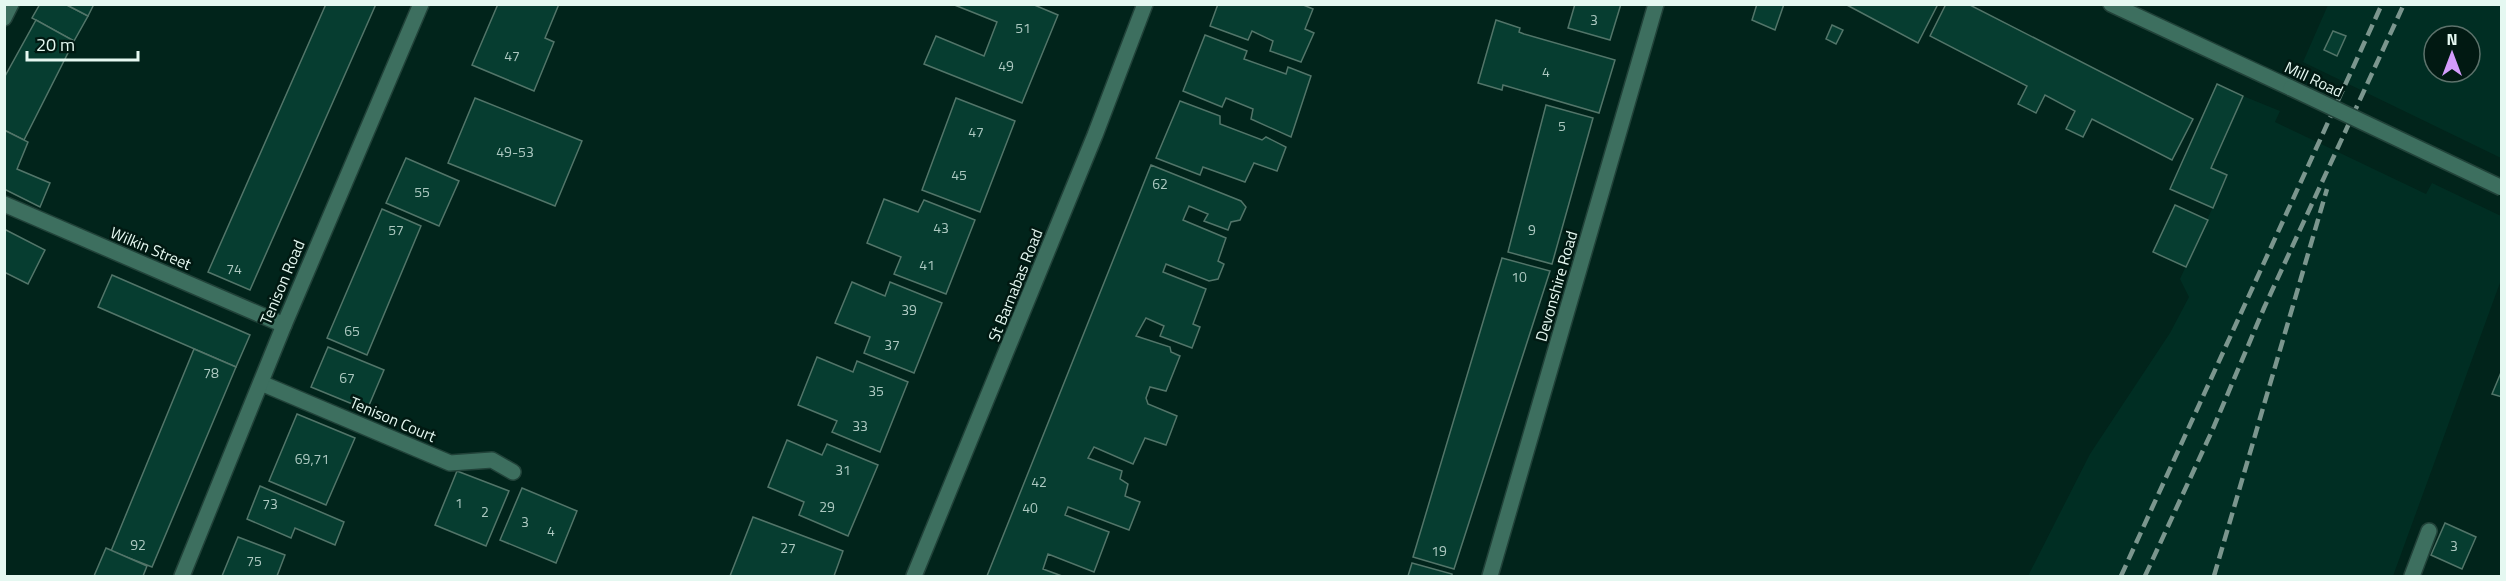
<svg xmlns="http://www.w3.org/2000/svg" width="2506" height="581" font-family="'Titillium Web',sans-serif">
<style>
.built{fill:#002e23;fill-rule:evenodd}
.building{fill:#063d30;stroke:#527569;stroke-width:1.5}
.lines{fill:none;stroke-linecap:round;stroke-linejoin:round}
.minor-casing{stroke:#214239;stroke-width:18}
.tertiary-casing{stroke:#214239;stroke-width:18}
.minor{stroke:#3d6f5f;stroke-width:15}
.tertiary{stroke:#3d6f5f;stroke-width:15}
.rail{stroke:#7b968e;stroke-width:4.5;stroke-dasharray:12 6;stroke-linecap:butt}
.tertiary-bridge-casing{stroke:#214239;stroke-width:18;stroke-linecap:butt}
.tertiary-bridge{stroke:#3d6f5f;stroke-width:15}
.labels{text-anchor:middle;stroke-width:5;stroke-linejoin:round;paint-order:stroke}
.number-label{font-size:14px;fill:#adc9c1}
.street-label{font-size:16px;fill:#e5f8f1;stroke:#011912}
</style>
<rect width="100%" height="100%" fill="#01241b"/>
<g class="built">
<path d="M2328 5H2501V158L2303 62ZM2434 36H2470V72H2434Z"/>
<path d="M2243 96 2280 111 2275 122 2426 194 2432 183 2501 216V280L2393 576H2028L2090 454 2170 333 2189 297 2180 279 2227 176 2211 168Z"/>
</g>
<g class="building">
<path d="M40 4H65L88 16 74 41 32 18Z"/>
<path d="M65 4H94L88 16Z"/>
<path d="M326 4H376L250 290 208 272Z"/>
<path d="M498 4H559L545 38 554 42 534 91 472 65Z"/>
<path d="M952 4H1032L1058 15 1022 103 924 64 936 36 984 56 997 22Z"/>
<path d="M1218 4H1301L1313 9 1305 29 1314 33 1301 62 1270 51 1273 41 1252 31 1248 40 1210 26Z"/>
<path d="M1575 4H1621L1610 40 1568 28Z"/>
<path d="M1757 4H1784L1775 30 1752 20Z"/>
<path d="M1845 4H1938L1918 43Z"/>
<path d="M1946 4H1968L2193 119 2172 160 2092 119 2083 137 2066 129 2075 111 2045 95 2036 113 2018 104 2027 86 1930 36Z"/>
<path d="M36 20 74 41 24 140 4 130V78Z"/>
<path d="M1496 20 1520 28 1519 32 1524 34 1615 60 1599 113 1503 85 1502 90 1478 83Z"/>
<path d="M1832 25 1843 30 1836 44 1826 39Z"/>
<path d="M2333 31 2346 36 2337 56 2324 50Z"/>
<path d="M1205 35 1247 51 1244 59 1286 74 1288 67 1311 76 1291 137 1251 119 1253 109 1226 98 1222 107 1183 91Z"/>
<path d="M2217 84 2243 96 2211 168 2227 175 2213 208 2170 189Z"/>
<path d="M475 98 582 141 555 206 448 163Z"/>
<path d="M956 98 1015 121 980 212 922 190Z"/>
<path d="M1180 101 1220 116V124L1262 140 1266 137 1286 147 1277 171 1254 163 1245 182 1203 167 1200 175 1156 158Z"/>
<path d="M1546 105 1593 118 1552 264 1508 252Z"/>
<path d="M4 130 28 142 17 169 50 183 40 207 4 189Z"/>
<path d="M406 158 459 181 439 226 386 203Z"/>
<path d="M1151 165 1241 201 1246 207 1240 220 1231 222 1228 230 1204 221 1208 214 1189 206 1183 220 1226 238 1218 261 1224 264 1218 279 1209 281 1166 264 1163 272 1206 289 1193 324 1200 327 1192 348 1160 336 1164 326 1146 318 1136 336 1170 347 1171 352 1180 356 1166 391 1150 387 1146 398 1148 404 1177 416 1166 445 1145 438 1133 464 1094 447 1088 458 1122 471 1120 479 1128 484 1125 496 1140 502 1129 530 1068 507 1065 515 1109 532 1094 572 1048 554 1043 569 1062 576H987Z"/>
<path d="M884 199 918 212 924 200 975 220 946 294 894 274 901 257 867 243Z"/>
<path d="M2175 205 2208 220 2186 267 2153 252Z"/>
<path d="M382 209 421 226 367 355 327 338Z"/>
<path d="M4 229 45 250 28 284 4 272Z"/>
<path d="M1502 258 1550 271 1454 569 1413 557Z"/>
<path d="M112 275 250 335 236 367 98 307Z"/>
<path d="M852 282 885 296 890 282 942 303 914 373 864 353 870 337 835 323Z"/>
<path d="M328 347 384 370 367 410 311 387Z"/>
<path d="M194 349 236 367 152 567 111 551Z"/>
<path d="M817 357 853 372 857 361 908 382 880 452 832 432 837 421 798 405Z"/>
<path d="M2502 370V397L2492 394Z"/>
<path d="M297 414 355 438 326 505 269 481Z"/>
<path d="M787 440 822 455 827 444 878 465 848 536 799 515 804 502 768 487Z"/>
<path d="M457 471 509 491 486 546 435 525Z"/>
<path d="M260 486 344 522 335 545 295 528 291 538 247 519Z"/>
<path d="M522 488 577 511 556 563 500 540Z"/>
<path d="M753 517 843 551 834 576H730Z"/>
<path d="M2445 523 2476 537 2462 569 2431 555Z"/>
<path d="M238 537 285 555 277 576H222Z"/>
<path d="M106 548 147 566 143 576H94Z"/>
<path d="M1412 563 1452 574V576H1408Z"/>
</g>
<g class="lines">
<g class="minor-casing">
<g id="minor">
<path d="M4 18 11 4"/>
<path d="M4 204 284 325"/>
<path d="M261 383 450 463 492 460 513 472"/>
<path d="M182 576 284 325 421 4"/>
<path d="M914 576 1095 135 1145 4"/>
<path d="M1490 576 1656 4"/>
<path d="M2412 576 2429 531"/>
</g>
</g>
<g class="tertiary-casing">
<path id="tertiary" d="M2111 4 2291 88"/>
</g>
<use href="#minor" class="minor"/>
<use href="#tertiary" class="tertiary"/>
<g class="rail">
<path d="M2121 576 2382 4"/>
<path d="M2145 576 2212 431 2264 308 2404 4"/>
<path d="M2214 576 2327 189"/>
</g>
<g class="tertiary-bridge-casing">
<path id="tertiary-bridge" d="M2291 88 2502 188"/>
</g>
<use href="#tertiary-bridge" class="tertiary-bridge"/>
</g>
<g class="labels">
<g class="number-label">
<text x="1594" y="25">3</text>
<text x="1023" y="33">51</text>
<text x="512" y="61">47</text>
<text x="1006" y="71">49</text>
<text x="1546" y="77">4</text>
<text x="1562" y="131">5</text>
<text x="976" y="137">47</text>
<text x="515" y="157">49-53</text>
<text x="959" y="180">45</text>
<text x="1160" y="189">62</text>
<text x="422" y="197">55</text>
<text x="941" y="233">43</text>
<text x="396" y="235">57</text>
<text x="1532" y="235">9</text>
<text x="927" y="270">41</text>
<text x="234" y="274">74</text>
<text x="1519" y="282">10</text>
<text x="909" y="315">39</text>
<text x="352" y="336">65</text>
<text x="892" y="350">37</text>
<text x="211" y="378">78</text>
<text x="347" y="383">67</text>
<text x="876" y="396">35</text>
<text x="860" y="431">33</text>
<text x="312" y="464">69,71</text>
<text x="843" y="475">31</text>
<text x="1039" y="487">42</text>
<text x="459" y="508">1</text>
<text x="270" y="509">73</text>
<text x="827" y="512">29</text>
<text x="1030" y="513">40</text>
<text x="485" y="517">2</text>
<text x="525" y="527">3</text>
<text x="551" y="536">4</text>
<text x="138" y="550">92</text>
<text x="2454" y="551">3</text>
<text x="788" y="553">27</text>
<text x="1439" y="556">19</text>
<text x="254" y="566">75</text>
</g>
<g class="street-label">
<text transform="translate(2314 79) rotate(25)" y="6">Mill Road</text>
<text transform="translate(151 248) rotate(23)" y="6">Wilkin Street</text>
<text transform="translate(282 282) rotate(-67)" y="6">Tenison Road</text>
<text transform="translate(1015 285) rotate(-68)" y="6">St Barnabas Road</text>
<text transform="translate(1556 286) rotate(-74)" y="6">Devonshire Road</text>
<text transform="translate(393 419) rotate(23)" y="6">Tenison Court</text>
</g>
</g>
<rect width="2506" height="581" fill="none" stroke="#e5f8f1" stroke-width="12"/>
<g transform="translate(2452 54)"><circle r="28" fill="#011912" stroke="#5c726b" stroke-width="1.5"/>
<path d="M0-4.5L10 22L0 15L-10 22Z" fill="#d49cfc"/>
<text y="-9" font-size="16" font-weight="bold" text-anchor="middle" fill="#e5f8f1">N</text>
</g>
<path d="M27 51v9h111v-9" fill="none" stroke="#e5f8f1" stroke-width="3"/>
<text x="36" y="51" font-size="18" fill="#e5f8f1" stroke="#011912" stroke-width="4.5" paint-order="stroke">20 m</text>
</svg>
